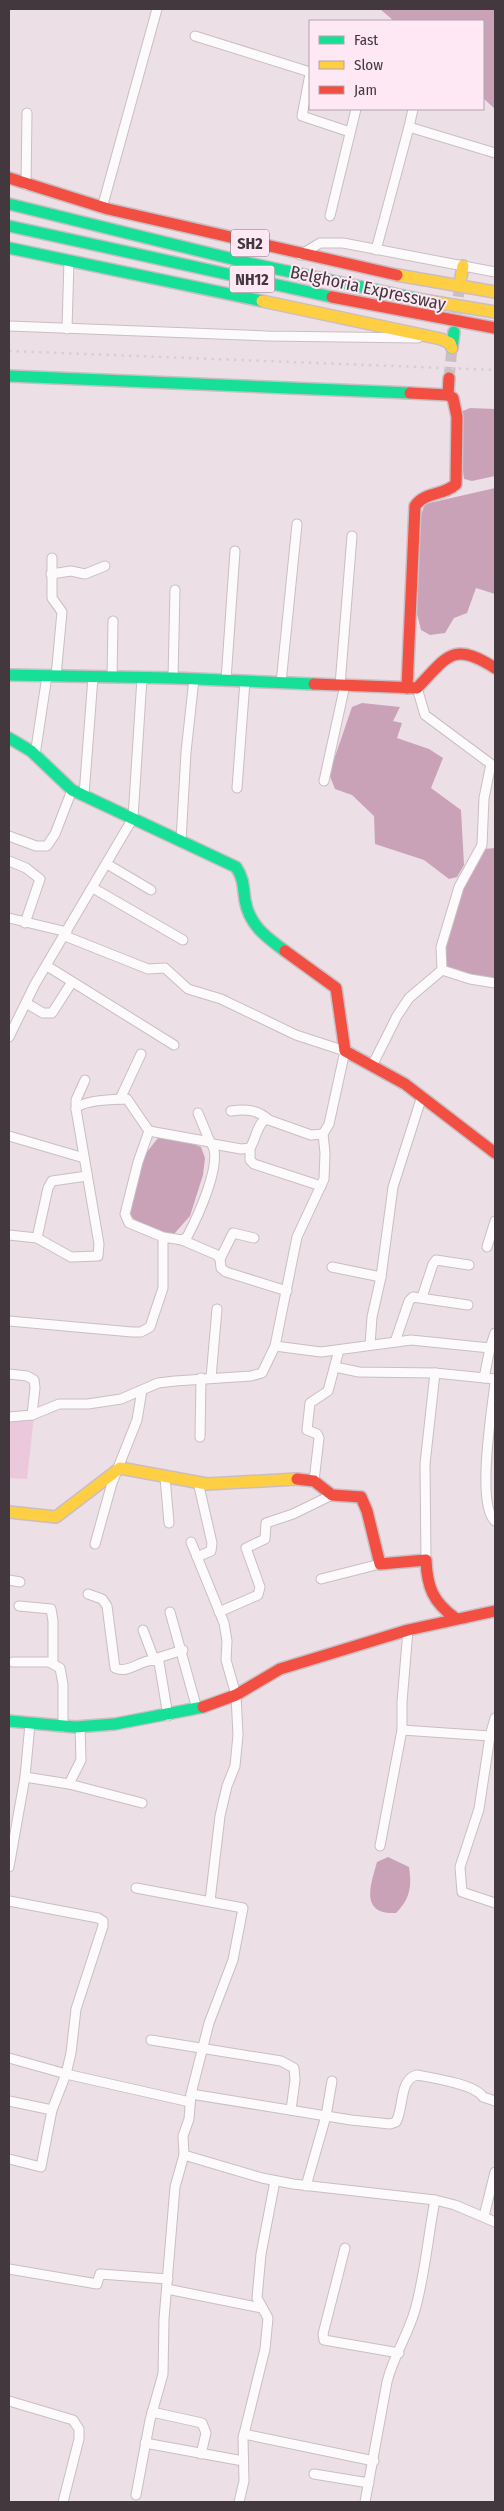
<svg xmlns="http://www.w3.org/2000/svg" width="504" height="2511" font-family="'Fira Sans Condensed',sans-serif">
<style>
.green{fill:#ebc8db}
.water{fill:#caa2b8}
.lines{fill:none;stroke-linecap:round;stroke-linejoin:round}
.secondary-tunnel{stroke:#cbbec4;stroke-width:11;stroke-dasharray:11 5.5;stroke-linecap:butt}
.street-casing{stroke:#c9bec3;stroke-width:11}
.fast-casing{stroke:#c9bec3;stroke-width:14}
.slow-casing{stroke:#c9bec3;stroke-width:14}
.jam-casing{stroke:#c9bec3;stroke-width:14}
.street{stroke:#fcfafb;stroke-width:9}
.fast{stroke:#16e098;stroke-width:11}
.slow{stroke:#ffcf43;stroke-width:11}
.jam{stroke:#f24e42;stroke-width:11}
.rail{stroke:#d5d1d3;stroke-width:2.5;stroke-dasharray:2.5 5;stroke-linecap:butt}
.labels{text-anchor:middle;stroke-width:4;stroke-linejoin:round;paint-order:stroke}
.shield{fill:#fde8f3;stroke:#7b6d74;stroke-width:1}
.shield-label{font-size:16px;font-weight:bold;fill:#43383e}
.street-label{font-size:18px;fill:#43383e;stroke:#fde8f3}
</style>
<rect width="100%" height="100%" fill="#eddfe6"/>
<path class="green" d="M34 1416 27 1479 9 1478V1417Z"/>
<g class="water">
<path d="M380 9H495V109L483 98V21H394Z"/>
<path d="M470 408 495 409V476L472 481 464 479 457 421 458 413Z"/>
<path d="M495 488V594L476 588 467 613 454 618 445 633 430 635 421 630 416 610 421 515 425 504Z"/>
<path d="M362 703 400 707 393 721 402 723 397 738 429 749 443 758 431 788 461 810 464 865 457 877 449 879 424 860 375 844 374 816 352 795 335 789 329 774 352 707Z"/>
<path d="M495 848V978L455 974 442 965C450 924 458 883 484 849Z"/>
<path d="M158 1138H178L201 1147 205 1158 203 1175 190 1216 174 1234C154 1232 143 1229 129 1214L143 1157Z"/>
<path d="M388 1857 409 1867C412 1887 410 1899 396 1913 359 1915 371 1884 377 1862Z"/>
</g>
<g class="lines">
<g class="secondary-tunnel">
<path d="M456 313 461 277"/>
<path d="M449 378 452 348"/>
</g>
<g class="street-casing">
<g id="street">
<path d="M195 36 310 72"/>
<path d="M310 74 302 116 350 132"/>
<path d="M409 127 413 109"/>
<path d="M26 185 27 113"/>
<path d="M102 208 157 9"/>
<path d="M330 216 356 109"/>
<path d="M376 250 409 127 495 153"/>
<path d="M300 255 320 243H343L495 272"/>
<path d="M9 326 267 336 418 338"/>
<path d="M67 329 69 260"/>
<path d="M52 558V598L62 612 56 676"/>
<path d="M51 574 71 571 85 574 105 566"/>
<path d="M112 677 113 621"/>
<path d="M173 678 175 590"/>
<path d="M226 680 235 551"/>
<path d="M281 683 297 524"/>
<path d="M340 685 352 536"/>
<path d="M417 688 425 715 491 764 484 798 482 845 459 887 441 947 442 970 470 979 495 983"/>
<path d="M35 755 47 676"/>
<path d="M324 781 345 685"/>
<path d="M237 788 245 681"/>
<path d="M84 795 93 677"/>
<path d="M9 836 36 846H47L55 834 72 790"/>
<path d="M181 841 186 752 194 679"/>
<path d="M9 861 26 868 40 879 25 923"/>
<path d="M107 864 151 890"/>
<path d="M93 888 183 940"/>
<path d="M9 918 67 932"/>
<path d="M65 936 148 969 165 968 188 989 221 999 296 1035 345 1051 329 1124 323 1134 311 1135 266 1119C257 1124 256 1139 250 1148L241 1149 213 1144"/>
<path d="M47 966 174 1045"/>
<path d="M26 1003 43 1013H52L72 982"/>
<path d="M9 1037 35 984 133 818 142 678"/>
<path d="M373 1064 397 1016 409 998 442 970"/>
<path d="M120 1099 141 1054"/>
<path d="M76 1109V1100L85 1080"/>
<path d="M231 1111C245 1109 257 1109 269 1120"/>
<path d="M198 1113 210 1142"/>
<path d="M9 1136 84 1158"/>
<path d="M250 1148V1160L254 1164 321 1186"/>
<path d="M9 1235 37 1238 71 1257 98 1256 99 1244 76 1109C82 1100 116 1099 127 1099L149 1131"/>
<path d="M37 1238 48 1188 52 1181 87 1176"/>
<path d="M182 1240 217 1255 220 1259 221 1268 226 1272 287 1291"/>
<path d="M487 1247 495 1221"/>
<path d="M220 1259 233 1233 254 1238"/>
<path d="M332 1267 381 1277"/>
<path d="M422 1297 433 1264 436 1260 469 1265"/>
<path d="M9 1321 132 1332H141L150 1327 163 1288V1237L129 1223 125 1214 138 1162 149 1131 210 1142C226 1158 196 1220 187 1237L182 1240 163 1237"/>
<path d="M395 1342 409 1301 413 1297 468 1305"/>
<path d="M370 1345 372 1317 381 1277 393 1187 422 1096"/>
<path d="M275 1346 321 1352 411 1340 490 1348 495 1333"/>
<path d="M335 1367 359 1372 435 1373 495 1379"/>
<path d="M9 1374 27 1376 34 1380 35 1388 32 1415"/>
<path d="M211 1378 217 1309"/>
<path d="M484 1378 490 1348"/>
<path d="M495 1383C492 1409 476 1505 495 1521"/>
<path d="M9 1417 32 1415 59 1404H88L121 1399 158 1383 175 1381 251 1376 262 1373 275 1346 297 1237 324 1179 325 1153 323 1134"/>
<path d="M200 1437 201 1378"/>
<path d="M165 1477 169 1523"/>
<path d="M314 1481 319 1438 317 1434 307 1430 310 1403 328 1391 339 1350"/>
<path d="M191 1542 224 1623 227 1641 226 1660 236 1695 238 1735 235 1766 227 1786 220 1816 210 1901"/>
<path d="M95 1544 112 1483 137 1420 142 1390"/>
<path d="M197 1557 211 1551 212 1543 198 1482"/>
<path d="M426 1560 425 1464 435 1373"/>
<path d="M321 1579 380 1564"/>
<path d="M9 1580 20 1582"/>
<path d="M88 1594 102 1599 107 1606 115 1668C130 1675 145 1655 159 1662L168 1716"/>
<path d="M19 1606 51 1609 53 1621V1663"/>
<path d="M170 1612 197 1709"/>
<path d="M219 1612 258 1595 260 1587 246 1548 265 1539 266 1523 293 1514 332 1495"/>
<path d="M143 1630 154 1659 183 1650"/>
<path d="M13 1662H49L60 1668 63 1684V1727"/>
<path d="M495 1718 490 1736 479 1809 460 1867 462 1892 495 1903"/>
<path d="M402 1730 490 1736"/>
<path d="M25 1777 69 1784 142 1803"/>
<path d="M69 1784 81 1760 80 1726"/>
<path d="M380 1846 402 1730V1702L408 1630"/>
<path d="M9 1867 25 1777 30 1724"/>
<path d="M136 1888 243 1908 233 1960 209 2023 191 2094 189 2119 183 2136 184 2155 262 2178 293 2184 435 2200 455 2205 495 2222"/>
<path d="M9 1901 98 1918 103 1921V1926L76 2009 71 2053 66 2074 52 2110 41 2167 9 2159"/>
<path d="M151 2040 281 2061 294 2068 295 2080 291 2110"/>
<path d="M9 2058 66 2074 190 2102"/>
<path d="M191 2094 351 2120 390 2124 396 2122C404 2108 399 2079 417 2075 433 2078 475 2084 483 2097L495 2101"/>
<path d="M9 2101 52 2110"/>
<path d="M306 2186 326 2116 332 2081"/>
<path d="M484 2216 495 2172"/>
<path d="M345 2248 323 2334 324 2340 399 2353"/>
<path d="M9 2269 97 2284 100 2274 168 2279"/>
<path d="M167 2289 262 2308"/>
<path d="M9 2401 73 2420 79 2429V2439L63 2502"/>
<path d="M152 2412 202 2423 206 2433 201 2454"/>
<path d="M244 2434 374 2461"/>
<path d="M145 2443 243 2461"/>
<path d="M314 2474 369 2483"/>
<path d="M136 2495 150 2420 163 2374 164 2319 175 2187 184 2155"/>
<path d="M239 2502 244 2481 243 2438 265 2349 268 2318 257 2298 261 2254 275 2181"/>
<path d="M365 2502 387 2382C393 2357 408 2335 415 2310 425 2275 428 2236 435 2200"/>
</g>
</g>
<g class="fast-casing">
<g id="fast">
<path d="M9 204 253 264 423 300"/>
<path d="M9 226 332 297"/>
<path d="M9 248 262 301"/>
<path d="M452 348 454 332"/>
<path d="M9 376 410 393"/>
<path d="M9 675 173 678 314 684"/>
<path d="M9 738 31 751 72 790 236 867C244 879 243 887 245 900 249 925 266 937 285 951"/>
<path d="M9 1721 75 1727 115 1724 203 1707"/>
</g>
</g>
<g class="slow-casing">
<g id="slow">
<path d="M397 275 495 292"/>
<path d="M461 277 463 266"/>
<path d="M423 300 495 312"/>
<path d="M262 301 441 339 450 343 452 348"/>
<path d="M9 1512 56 1517 120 1468 207 1484 297 1479"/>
</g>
</g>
<g class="jam-casing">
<g id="jam">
<path d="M9 178 108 209 397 275"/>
<path d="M332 297 495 328"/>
<path d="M448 395 449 378"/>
<path d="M314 684 417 688C448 656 452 641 495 668"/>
<path d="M407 688 415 506C425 491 444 496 456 484L457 417 453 398 448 395 410 393"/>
<path d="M285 951 336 988 345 1051 405 1084 495 1153"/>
<path d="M297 1479 314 1481 332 1495 361 1497 367 1511 380 1564 426 1560C427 1587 433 1602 455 1618"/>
<path d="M203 1707 236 1695 280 1669 408 1630 495 1611"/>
</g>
</g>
<use href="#street" class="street"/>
<use href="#fast" class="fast"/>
<use href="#slow" class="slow"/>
<use href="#jam" class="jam"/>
<path class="rail" d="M9 351 495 370"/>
</g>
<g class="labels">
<g class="shield">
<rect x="231" y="229.5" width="38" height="27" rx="4"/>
<rect x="229.5" y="265.5" width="45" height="27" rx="4"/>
</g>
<g class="shield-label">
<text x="250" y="249">SH2</text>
<text x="252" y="285">NH12</text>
</g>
<g class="street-label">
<text transform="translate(368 288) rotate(12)" y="6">Belghoria Expressway</text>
</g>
</g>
<rect width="504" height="2511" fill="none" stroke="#43383e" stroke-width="20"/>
<rect x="309" y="20" width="175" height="90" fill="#fde8f3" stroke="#b3a2ab"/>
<rect x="319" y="36" width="25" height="8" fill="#16e098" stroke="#b3a2ab"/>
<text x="354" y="45" font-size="15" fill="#43383e">Fast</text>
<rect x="319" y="61" width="25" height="8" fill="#ffcf43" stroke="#b3a2ab"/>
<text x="354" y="70" font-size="15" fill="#43383e">Slow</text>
<rect x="319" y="86" width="25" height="8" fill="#f24e42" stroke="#b3a2ab"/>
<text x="354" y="95" font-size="15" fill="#43383e">Jam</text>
</svg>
